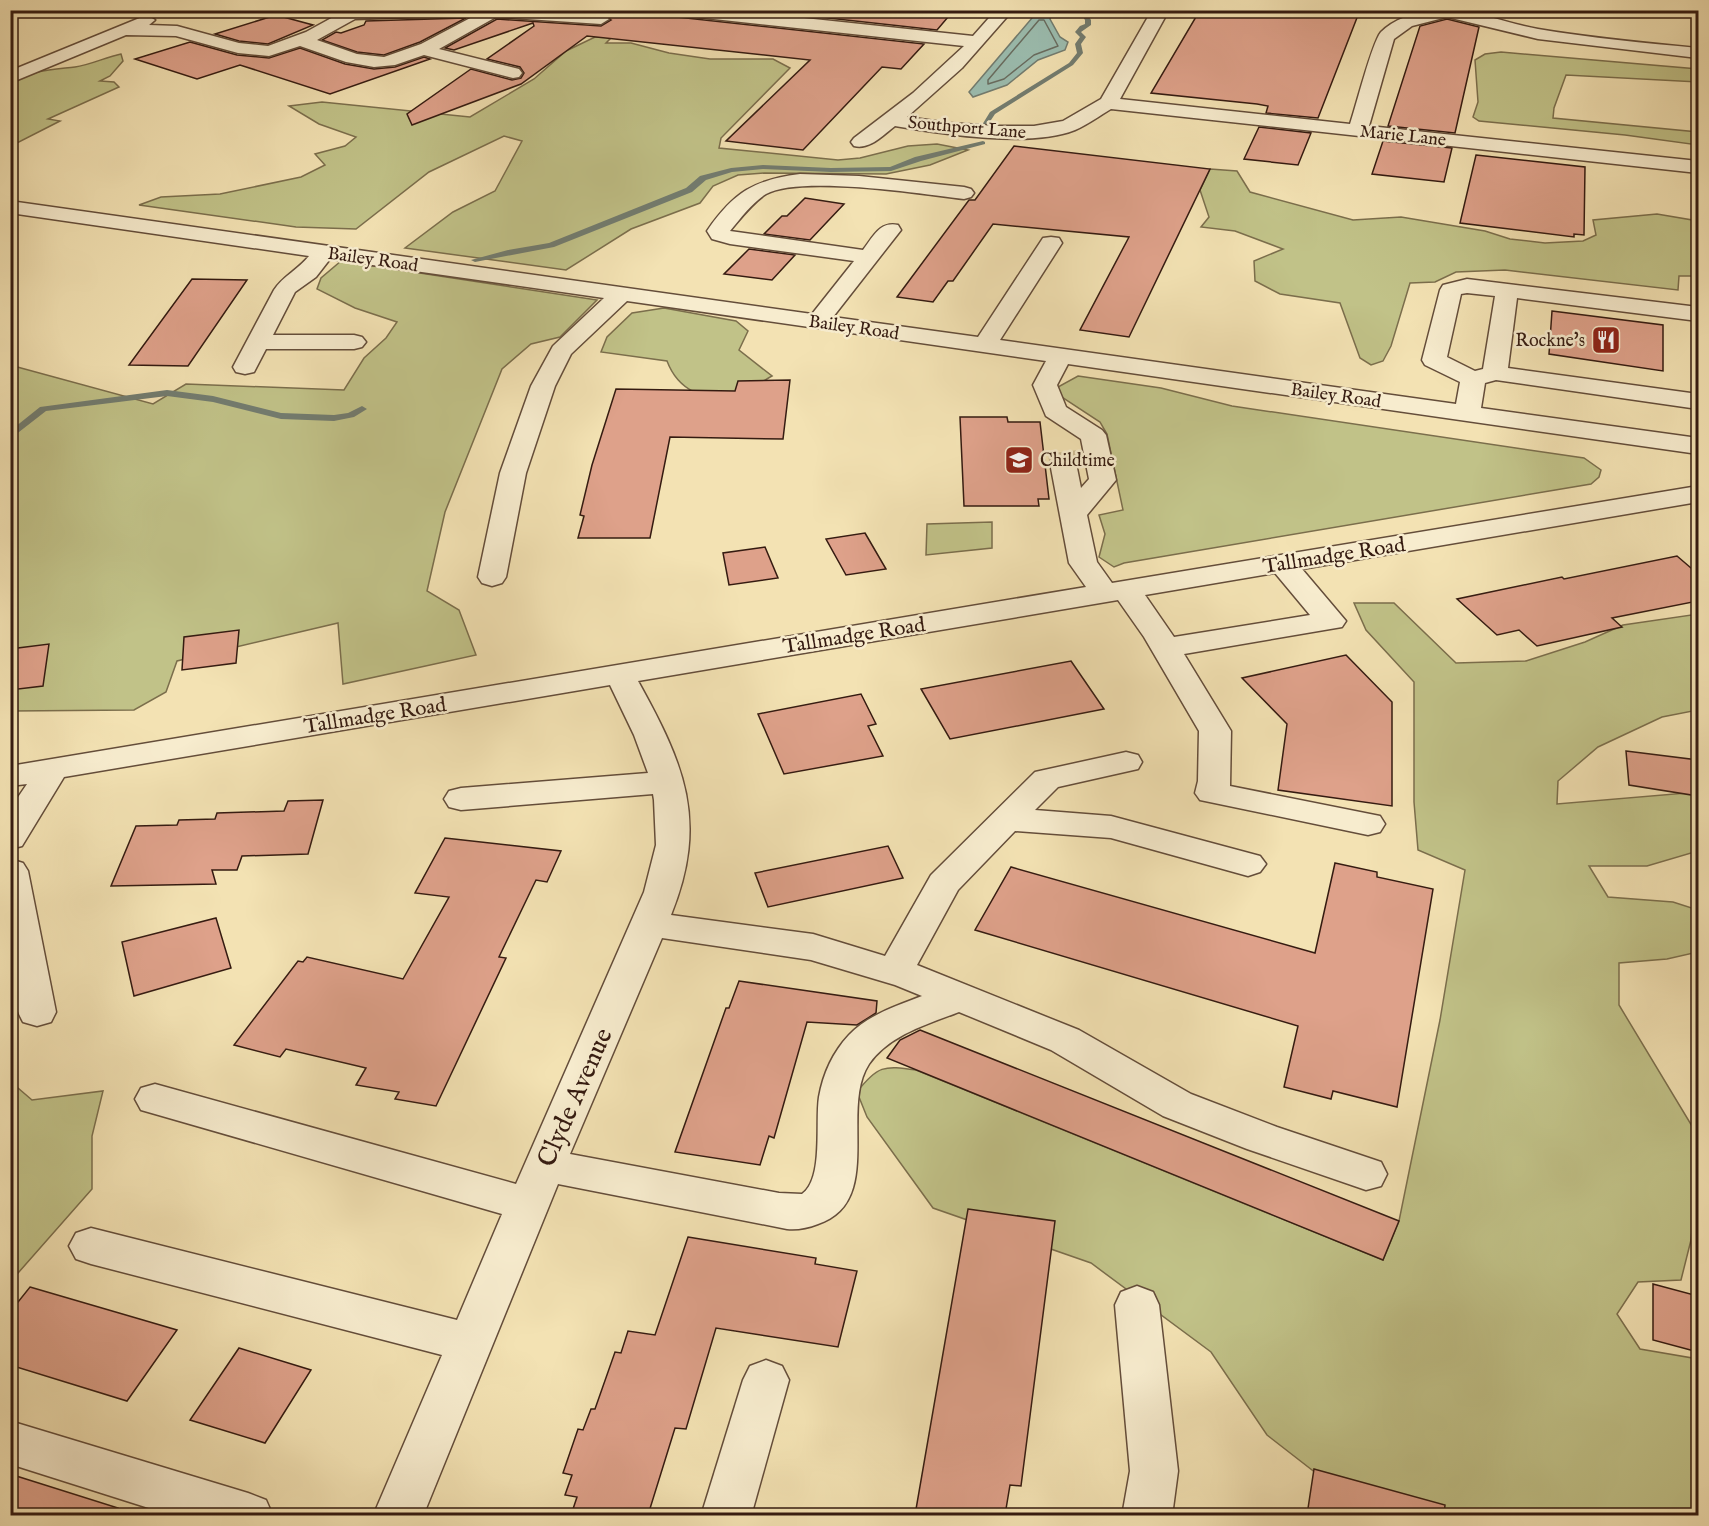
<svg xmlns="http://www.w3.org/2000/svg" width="1709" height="1526" font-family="'IM FELL English',serif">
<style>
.green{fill:#c1c288;stroke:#7b6e4c;stroke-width:1.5}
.water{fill:#9bbdb0;stroke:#727c70;stroke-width:1.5}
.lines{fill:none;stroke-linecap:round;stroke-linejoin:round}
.shore{stroke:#686c60;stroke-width:1.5}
.stream{fill:#727c70;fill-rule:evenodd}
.building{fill:#dea18a;stroke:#351b11;stroke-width:1.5}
.minor-tunnel{stroke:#cdba93;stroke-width:28;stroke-dasharray:28 14;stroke-linecap:butt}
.minor-casing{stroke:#644d3a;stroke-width:3}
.minor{fill:#f7ecce;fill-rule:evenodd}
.labels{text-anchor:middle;stroke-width:5;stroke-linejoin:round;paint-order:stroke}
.far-street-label{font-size:18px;fill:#351b11;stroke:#f7ecce}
.far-poi-label{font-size:18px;fill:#351b11;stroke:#f7ecce;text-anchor:end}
.street-label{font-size:21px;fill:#351b11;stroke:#f7ecce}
.near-street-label{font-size:26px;fill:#351b11;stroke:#f7ecce}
</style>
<rect width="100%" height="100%" fill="#f3e2b3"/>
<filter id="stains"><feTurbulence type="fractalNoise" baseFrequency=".00333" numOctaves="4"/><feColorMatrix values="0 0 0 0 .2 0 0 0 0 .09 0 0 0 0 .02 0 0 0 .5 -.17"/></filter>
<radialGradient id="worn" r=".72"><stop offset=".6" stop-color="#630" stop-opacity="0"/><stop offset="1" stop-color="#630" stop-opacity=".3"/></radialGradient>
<g class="green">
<path d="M595 37H612L606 43H631L669 53 710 59H773L790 68 721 138 719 148 838 160 860 158 908 146 937 144 968 150 930 165 886 174 764 173 738 175 713 186 700 203 631 229 566 270 405 248 453 212 495 191 522 141 504 136 429 172 356 229 296 227 139 205 161 197 220 194 301 177 325 165 315 154 345 146 356 137 319 124 289 106 322 102 470 117 534 79 566 51Z"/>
<path d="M1501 52 1698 69V82L1566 75 1554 108 1553 118 1698 132V145L1625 135 1479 121 1473 117 1478 102 1475 60 1485 54Z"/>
<path d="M121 54 123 61 110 76 100 81 114 82 119 87 48 119 60 121 15 144 11 143 10 83C34 70 49 70 75 67 90 65 106 57 121 54Z"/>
<path d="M1210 169 1237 171 1250 192 1353 220 1401 217 1485 231 1510 239 1545 243 1583 241 1596 235 1593 220 1657 214 1698 221V276H1679L1678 290 1505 270 1456 272 1435 282 1410 283 1391 346 1383 361 1371 365 1360 358 1340 303 1280 294 1255 281 1254 261 1283 249 1235 231 1201 227 1209 217 1200 190Z"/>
<path d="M341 261 597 300 560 337 531 344 502 369 445 512 427 591 459 610 476 655 343 684 338 623 177 661 166 692 134 710 11 711 10 365 153 404 186 384 344 390 364 358 386 338 397 322 355 308 317 289 321 278Z"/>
<path d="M664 308 736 321 748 331 739 350 772 376C761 382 747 393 735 396 704 402 678 390 667 361L601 352 607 337 632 313Z"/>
<path d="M1078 376 1161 388 1232 406 1584 458 1601 470 1599 477 1591 484 1124 563 1114 567 1099 557 1105 534 1099 515 1123 510 1107 434 1100 422 1057 394 1058 387Z"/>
<path d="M992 522V548L926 555 927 524Z"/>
<path d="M1354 603H1394L1456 663 1526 661 1585 642 1623 625 1698 614V710L1662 717 1598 747 1558 781 1557 804 1698 792V851L1647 866H1589L1608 897 1673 902 1698 910V952L1667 959 1619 963V1005L1698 1136V1173L1691 1240 1681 1280 1638 1282 1617 1314 1640 1349 1698 1359V1515H1370L1267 1435 1211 1352 1091 1263 933 1208 867 1117 857 1092C877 1066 884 1065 916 1070L1383 1260 1399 1221 1440 1020 1465 870 1418 850 1414 802V682L1366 630Z"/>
<path d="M11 1082 32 1100 103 1091 92 1136V1189L11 1281Z"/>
</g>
<path class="water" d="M1038 11H1051L1050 19 1060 37 1068 42 1065 50 1038 60 1007 85 973 97 969 92Z"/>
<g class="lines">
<path class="shore" d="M1039 20H1044L1058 46 1034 55 1004 79 988 84V80Z"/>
<g class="stream">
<path d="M1078 10H1084L1091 20V25L1081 32 1086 37 1081 44 1083 53 1073 65 995 114 987 126H983L982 125 990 112 1069 63 1077 53 1075 44 1080 37 1075 32 1080 26 1085 24V20Z"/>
<path d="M983 141 985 142V144L921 161 891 171 831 172 763 169 732 172 706 180 692 192 554 247 475 262 471 260 508 250 549 243 686 188 700 176 731 168 763 165 831 168 890 167 915 157Z"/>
<path d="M167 390 213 396 281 413 334 415 348 413 362 406 367 409 354 417 334 421 281 419 213 402 167 396 46 411 10 439V431L40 407Z"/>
</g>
</g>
<g class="building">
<path d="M579 10H667L677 17 924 44 901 69 882 67 803 150 726 141 810 60 587 36 521 84 412 125 407 114 471 69 512 80 521 78 524 73 520 67 487 59 534 26 533 23 454 50 445 48 497 19 601 26 611 20 597 12Z"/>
<path d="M755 10H954L937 30Z"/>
<path d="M1200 10H1360L1318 118 1266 113 1268 106 1257 104 1151 93Z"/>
<path d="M276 15 313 25 268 44 239 41 215 34Z"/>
<path d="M466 18 420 42 384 55 357 52 322 40 336 32 341 33 364 25 366 21Z"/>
<path d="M1447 19 1479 27 1455 133 1388 126 1420 26Z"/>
<path d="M190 42 237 55 269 58 300 48 345 64 374 69 395 67 424 57 430 59 330 94 240 65 197 79 135 59Z"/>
<path d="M1259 127 1311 133 1298 165 1244 159Z"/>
<path d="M1383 141 1452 148 1444 182 1372 174Z"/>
<path d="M1014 146 1210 169 1129 337 1080 330 1129 237 993 224 953 281H948L933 302 897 297 969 200H975Z"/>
<path d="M1476 155 1585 167 1584 235 1574 234V237L1460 223Z"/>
<path d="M805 198 844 204 810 240 764 234 782 216H787Z"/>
<path d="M749 249 795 255 772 280 724 274Z"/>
<path d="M192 279 247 280 188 366 129 365Z"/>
<path d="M1552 311 1663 325V371L1549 354Z"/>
<path d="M790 380 783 439 670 437 650 538H578L584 516 580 515 592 465 616 389 735 391 738 381Z"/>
<path d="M960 417H1007L1008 422H1040L1049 499H1038L1039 506H964Z"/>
<path d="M865 533 886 569 846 575 826 539Z"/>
<path d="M765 547 778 578 729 585 723 553Z"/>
<path d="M1677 556 1698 574V601L1612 618 1622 627 1537 646 1519 630 1497 635 1457 599 1562 577 1564 579Z"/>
<path d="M239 630 236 663 182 670 184 637Z"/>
<path d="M49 644 43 686 10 690V649Z"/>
<path d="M1346 655 1392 702V806L1278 790 1287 724 1242 678Z"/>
<path d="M1071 661 1104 709 950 739 921 689Z"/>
<path d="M861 694 876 724 868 726 883 756 784 774 758 714Z"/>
<path d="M1626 751 1698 760V796L1629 785Z"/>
<path d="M323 800 308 854 242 856 237 870H212L216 884 111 886 136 826 177 825 179 820 215 819 217 813 284 811 288 801Z"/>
<path d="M445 838 561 851 547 882 536 880 499 957 506 958 436 1106 395 1099 399 1092 356 1085 366 1068 286 1049 280 1057 234 1045 298 961 303 962 307 957 403 979 449 897 415 893Z"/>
<path d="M888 846 903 878 768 907 755 873Z"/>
<path d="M1335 863 1377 872V877L1433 889 1397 1107 1333 1091 1331 1099 1284 1087 1298 1026 975 930 1011 867 1315 953Z"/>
<path d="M216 918 231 968 134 996 122 942Z"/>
<path d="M739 981 877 1001 876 1013 857 1025 807 1022 774 1138 769 1136 760 1165 675 1152 726 1008H729Z"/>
<path d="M920 1030 1399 1221 1383 1260 887 1058 900 1040Z"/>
<path d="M968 1209 1055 1221 1021 1486 1010 1485 1005 1515H915Z"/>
<path d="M688 1237 816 1258 815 1264 857 1271 838 1347 716 1328 686 1429 675 1428 648 1515H571L577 1497 565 1495 572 1475 563 1473 578 1429 583 1430 591 1409H595L615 1352 621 1353 628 1331 655 1335Z"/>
<path d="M1653 1284 1698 1296V1352L1653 1340Z"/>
<path d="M30 1287 143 1320 177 1330 127 1401 10 1365V1312Z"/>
<path d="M239 1348 311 1370 265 1443 190 1420Z"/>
<path d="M1314 1469 1445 1505 1444 1515H1307Z"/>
<path d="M10 1474 118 1508 117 1515H10Z"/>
</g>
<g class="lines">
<path class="minor-tunnel" d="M1062 452 1064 468"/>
<g class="minor-casing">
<g id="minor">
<path d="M346 10C378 10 599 5 609 19L601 24 496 17 439 49 519 69 522 73 519 77 513 78 424 55 395 65 374 67 346 62 300 46 269 56 238 53 176 36 126 35 10 83V71L147 15 155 20 149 25 177 26 239 43 268 46 306 32ZM476 15 421 44 384 57 357 54 317 40 355 19Z"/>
<path d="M669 10H729L973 36 996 10H1013L962 68 907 117 948 123 996 126H1034L1063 121 1101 99 1152 10H1169L1120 99 1350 124C1356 107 1372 42 1381 32 1393 20 1414 12 1431 11 1467 6 1503 23 1538 29 1591 38 1645 43 1698 48V58L1538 39 1447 17 1412 26 1394 39 1369 126 1698 161V173L1111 109C1099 116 1087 125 1075 130 1030 148 942 134 895 126 883 135 870 150 854 146L851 142 854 138 913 93 964 46 677 15Z"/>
<path d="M800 174 859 176 964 187 971 189 974 193 971 197 964 199C922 194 800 175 766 194 752 203 741 218 730 231L863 250C873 237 880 221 898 225L901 230 833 317 978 337 1043 238 1051 237 1059 238 1062 243 1000 340 1456 404 1460 382 1425 365 1422 360 1440 290 1443 285 1467 279 1698 307V321L1517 298 1508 368 1698 394V409L1496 380 1485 383 1481 408 1698 438V454L1068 364 1057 385 1066 407 1102 430 1106 435 1116 480 1087 515 1097 562 1112 583 1698 486V502L1302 569 1346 621 1342 627 1184 654 1231 731 1230 786 1380 816 1385 824 1380 832 1368 835 1200 800 1195 793 1198 781 1199 731 1144 637 1118 600 638 681C684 764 709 821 671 915L813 934 885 956 931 875 1035 772 1126 752 1138 755 1142 762 1138 769 1058 787 1035 810 1111 816 1260 856 1266 864 1260 872 1248 876 1111 838 1015 831 958 890 917 965 1079 1030 1191 1094 1277 1127 1381 1162 1387 1174 1381 1186 1366 1190 1247 1149 1163 1116 1051 1050 959 1012C928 1024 889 1035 869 1064 839 1109 885 1202 818 1224 808 1228 797 1230 787 1229L558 1184 423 1516H373L442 1355 91 1264 76 1259 69 1246 76 1233 91 1228 457 1320 502 1214 155 1114 141 1110 135 1099 141 1088 155 1084 516 1184 644 892 656 845 654 800 653 794 461 810 449 807 444 799 449 791 461 788 648 773 634 735 610 685 64 777 22 846 10 849V809L27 784 10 786V766L1086 587 1069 563 1051 468 1055 462 1064 460 1073 462 1077 468 1081 488 1089 479 1081 439 1046 416 1033 385 1046 361 627 301 571 354 555 386 526 473 506 577 502 583 492 586 482 583 478 577 500 473 531 386 553 346 604 298 330 259 316 277 295 292 273 335H354L362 337 366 342 362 347 354 349H266L254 372 245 374 236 372 233 367 274 290C283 276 299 269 309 256L10 213V201L812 314 854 261 730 244 712 239 707 231C734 192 754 180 800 174ZM1467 293 1495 296 1483 369 1475 371 1447 357 1461 294ZM1275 573 1310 615 1174 637 1145 595ZM662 938 811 960 895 985 922 996C896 1006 868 1015 849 1035 833 1052 823 1074 819 1097 815 1122 824 1179 802 1194L779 1193 570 1154Z"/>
<path d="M10 859 23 863 28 871 56 1012 51 1022 37 1026 23 1022C2 985 10 903 10 859Z"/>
<path d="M1137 1286 1153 1292 1159 1305 1178 1471 1172 1516H1122L1130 1471 1115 1305 1121 1292Z"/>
<path d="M766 1360 782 1366 789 1380 751 1516H701L743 1380 750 1366Z"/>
<path d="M10 1421 248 1493 266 1500 273 1516H174L10 1464Z"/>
</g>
</g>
<use href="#minor" class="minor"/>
</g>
<defs>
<g id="restaurant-square" transform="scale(1.5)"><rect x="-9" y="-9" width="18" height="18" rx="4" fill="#8f2418" stroke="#f7ecce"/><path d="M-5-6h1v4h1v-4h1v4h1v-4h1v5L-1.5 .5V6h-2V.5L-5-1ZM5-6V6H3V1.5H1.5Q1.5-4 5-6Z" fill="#fff"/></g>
<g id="school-square" transform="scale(1.5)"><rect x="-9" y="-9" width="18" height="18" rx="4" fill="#8f2418" stroke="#f7ecce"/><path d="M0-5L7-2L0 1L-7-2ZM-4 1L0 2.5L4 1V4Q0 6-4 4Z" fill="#fff"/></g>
</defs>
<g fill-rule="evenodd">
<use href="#restaurant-square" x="1606" y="340"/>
<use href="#school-square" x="1019" y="460"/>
</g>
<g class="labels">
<g class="far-street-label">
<text transform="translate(967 127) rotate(5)" y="6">Southport Lane</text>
<text transform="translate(1403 135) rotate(6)" y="6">Marie Lane</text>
<text transform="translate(373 259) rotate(8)" y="6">Bailey Road</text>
<text transform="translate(854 327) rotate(8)" y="6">Bailey Road</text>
<text transform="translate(1336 395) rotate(8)" y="6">Bailey Road</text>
</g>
<g class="far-poi-label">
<text x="1585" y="346">Rockne's</text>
<text x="1040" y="466" text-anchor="start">Childtime</text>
</g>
<g class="street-label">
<text transform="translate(1334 555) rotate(-9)" y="7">Tallmadge Road</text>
<text transform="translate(854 635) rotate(-9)" y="7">Tallmadge Road</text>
<text transform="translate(375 715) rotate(-9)" y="7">Tallmadge Road</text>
</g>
<g class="near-street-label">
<text transform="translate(574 1097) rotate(-66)" y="9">Clyde Avenue</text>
</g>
</g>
<rect width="1709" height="1526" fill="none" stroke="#f3e2b3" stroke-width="36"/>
<rect x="12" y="12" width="1685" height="1502" fill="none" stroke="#351b11" stroke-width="3"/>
<rect x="18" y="18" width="1673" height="1490" fill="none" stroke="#351b11" stroke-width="1.5"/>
<rect width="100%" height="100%" filter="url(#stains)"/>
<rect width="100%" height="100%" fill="url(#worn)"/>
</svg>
